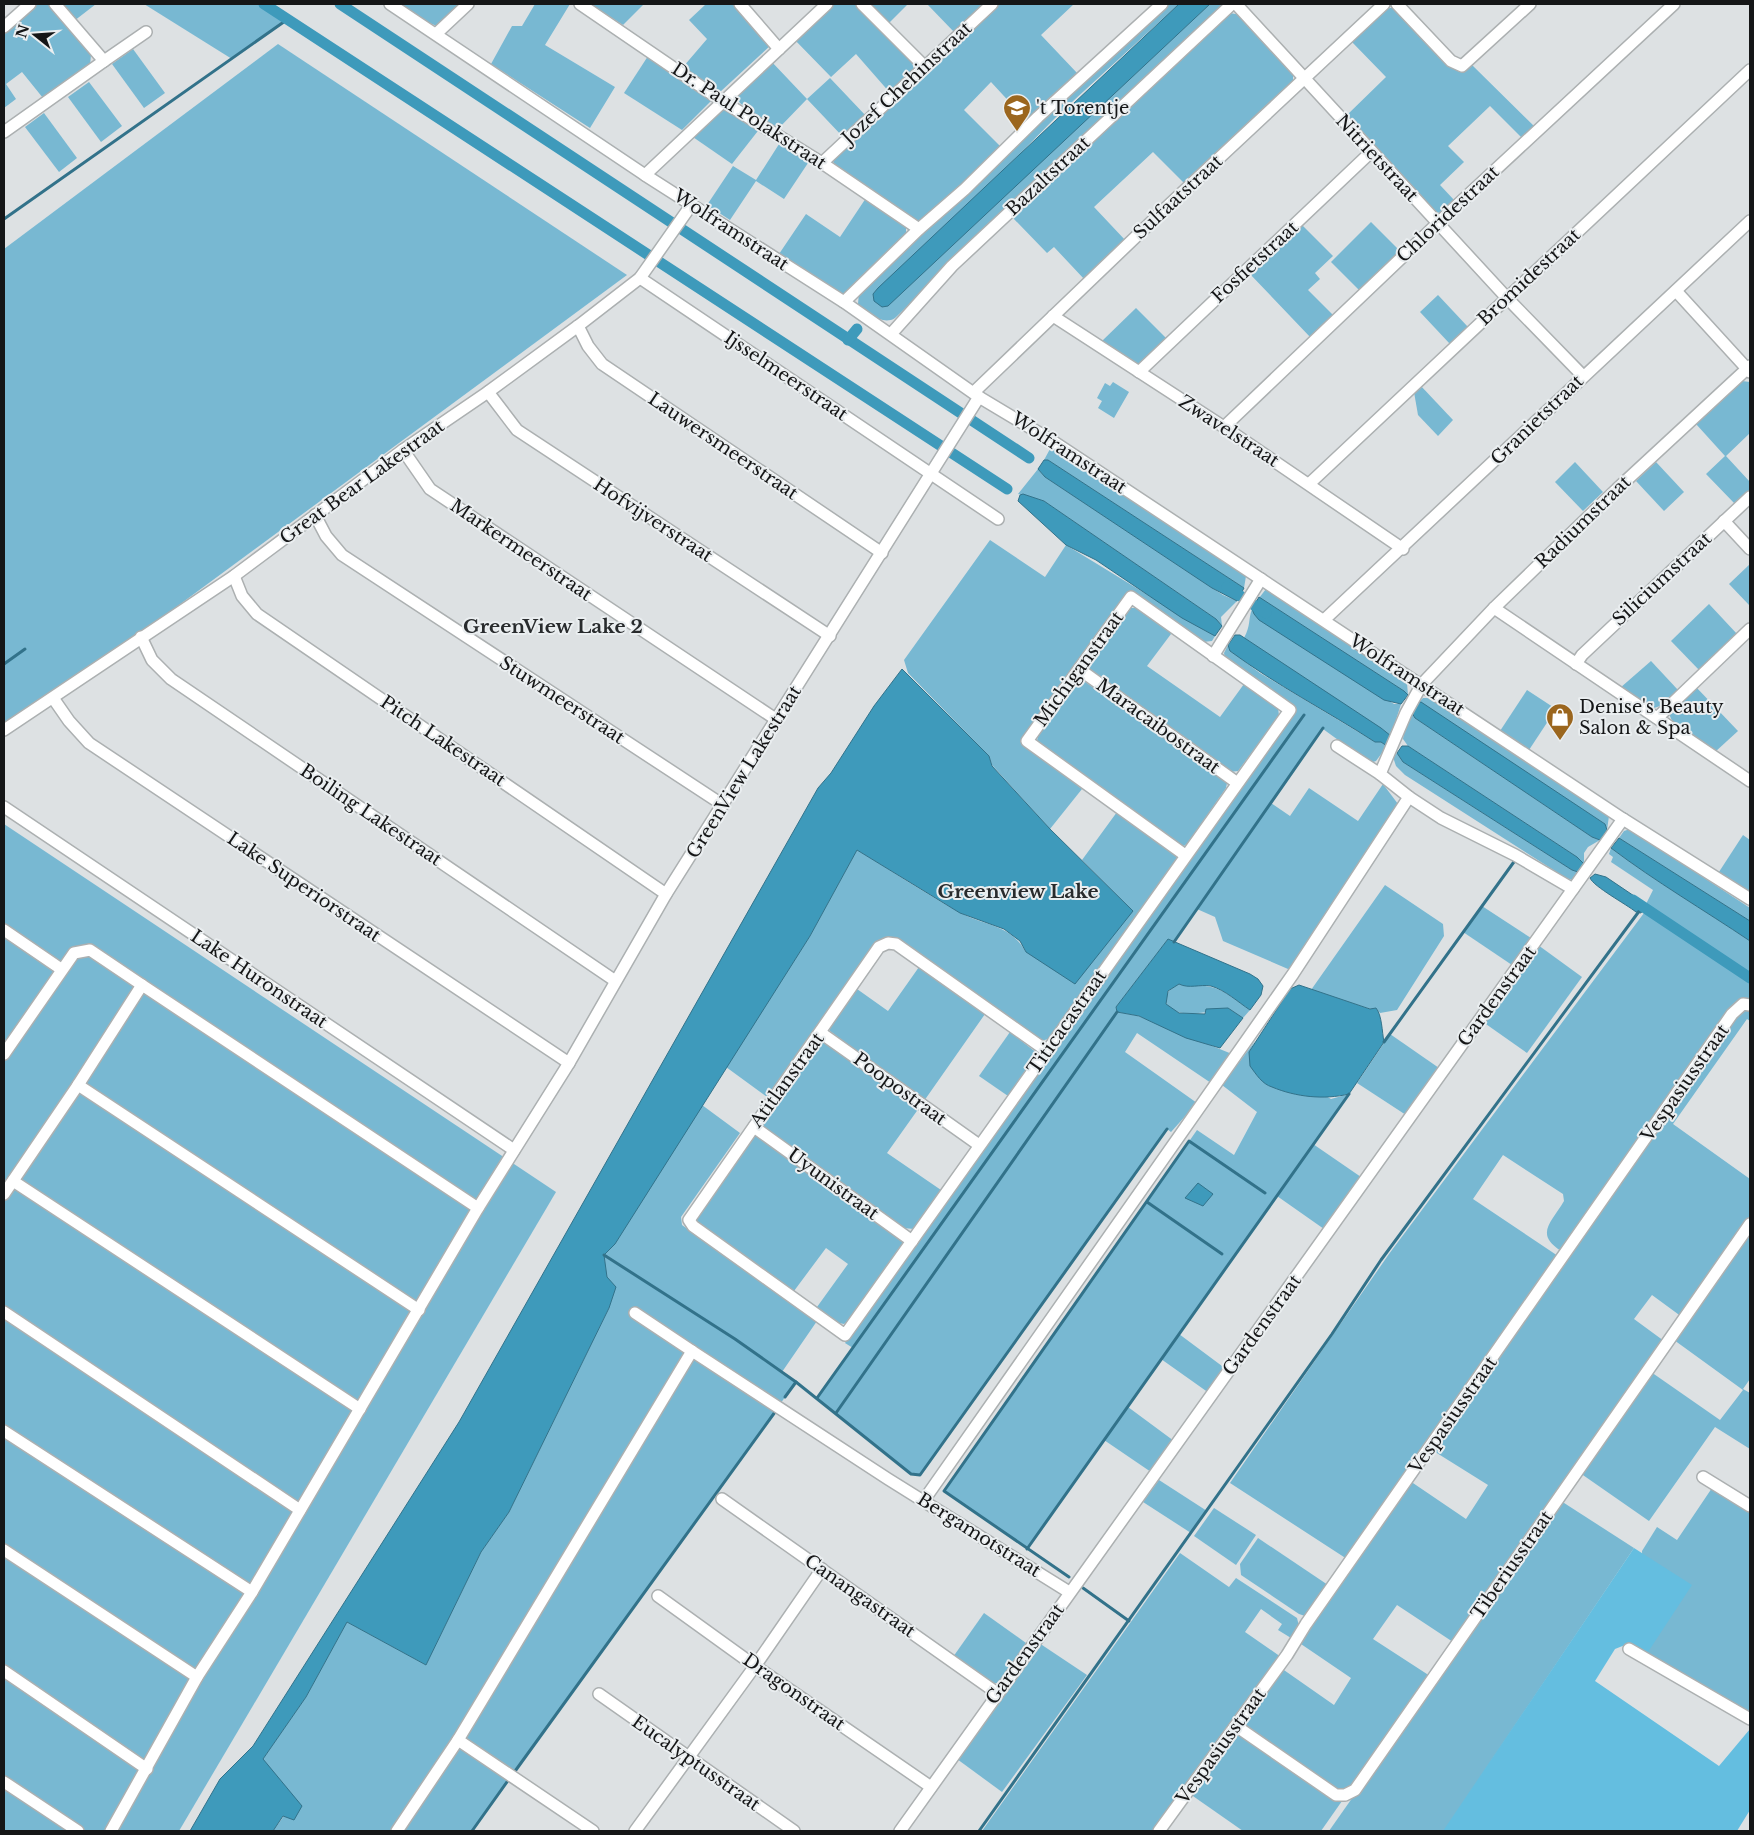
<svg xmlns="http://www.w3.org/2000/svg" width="1754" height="1835" font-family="'Libre Baskerville',serif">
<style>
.green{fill:#78b8d2}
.forest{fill:#64bee0}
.water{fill:#3e9abb;stroke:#32728a}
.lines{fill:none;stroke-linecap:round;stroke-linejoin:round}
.stream{stroke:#32728a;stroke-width:3}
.canal{stroke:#3e9abb;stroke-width:11}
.minor-casing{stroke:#acb0b1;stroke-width:14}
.minor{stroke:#fff;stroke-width:11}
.labels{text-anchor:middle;stroke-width:4;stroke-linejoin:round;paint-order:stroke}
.street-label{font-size:18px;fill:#151617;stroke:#eaeef0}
.poi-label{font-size:18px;fill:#151617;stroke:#eaeef0;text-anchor:start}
.neighbourhood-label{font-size:19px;font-weight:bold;fill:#282b2d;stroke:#eaeef0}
</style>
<rect width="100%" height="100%" fill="#dde1e3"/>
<g class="green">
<path d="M36 4H50L91 54 90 67 43 98 22 72 6 84 16 99 4 108V31Z"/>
<path d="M59 4H96L74 21Z"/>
<path d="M144 4H264L288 19 232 59Z"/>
<path d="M399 4H462L437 26 429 23Z"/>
<path d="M535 4H570L545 45 615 87 590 128 491 64 512 26H522Z"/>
<path d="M590 4H644L623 25Z"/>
<path d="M706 4H737L771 45 720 92 683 67 707 39 689 20Z"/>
<path d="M830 4H862L911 58 914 70 891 94 856 54 831 77 793 38Z"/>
<path d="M870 4H908L888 24Z"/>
<path d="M927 4H985L955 33Z"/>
<path d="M996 4H1074L1041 35 1078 74 1028 122 991 82 964 110 1001 147 929 217 917 223 835 168 832 157Z"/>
<path d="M1166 4H1179L1060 113 1002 172 873 294 987 212 1210 4H1225L895 318C883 326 868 313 858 304L859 292Z"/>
<path d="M1390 8H1393L1459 72H1464L1472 65 1536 128 1524 140 1490 106 1448 146 1464 162 1440 185 1455 201 1441 213 1434 212 1346 116 1386 77 1351 41 1386 9Z"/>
<path d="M1230 13 1241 15 1293 72V82L1185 184 1153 152 1094 207 1126 241 1085 280 1054 247 1047 253 1013 218Z"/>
<path d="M278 44 627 275 4 734V249Z"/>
<path d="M133 49 165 93 144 108 112 64Z"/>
<path d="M650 53 712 100 682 130 624 93Z"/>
<path d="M770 60 807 99 830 78 867 117 844 138 807 99 778 129 741 104 735 97Z"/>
<path d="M89 82 122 126 101 142 68 97Z"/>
<path d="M720 105 761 127 732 164 690 135Z"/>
<path d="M44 113 77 158 59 172 25 127Z"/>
<path d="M781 141 810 160 784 199 756 181 730 220 707 205 733 166 756 180Z"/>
<path d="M866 198 906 226V235L848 293H839L779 254 806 214 840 237Z"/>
<path d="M1371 222 1401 252 1360 291 1331 262Z"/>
<path d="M1301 224 1333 256 1315 273 1320 279 1308 290 1334 316 1311 338 1249 273Z"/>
<path d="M1438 295 1468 327 1450 344 1420 312Z"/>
<path d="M1136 308 1167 339 1141 364 1134 365 1101 342Z"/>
<path d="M1742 381 1750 382V433L1726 456 1750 482V490L1735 504 1706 474 1725 456 1696 424Z"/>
<path d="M1113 382 1129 392 1114 418 1098 408 1102 401 1097 398 1105 383 1110 386Z"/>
<path d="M1420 385 1453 420 1438 436 1418 415 1414 392Z"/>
<path d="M1050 449H1055L1246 576 1244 588 1048 460H1044Z"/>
<path d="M1575 462 1603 492 1583 511 1555 482Z"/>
<path d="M1656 462 1684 492 1664 511 1636 481Z"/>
<path d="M1038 469 1045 477 1223 595 1237 601 1221 617 1222 626 1216 619 1044 501 1018 494Z"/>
<path d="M990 540 1045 577 1066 545 1215 636 1212 641 1203 642 1130 591 1021 742 1082 789 1050 829 992 765 989 756 908 673 904 660Z"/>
<path d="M1750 564V606L1729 584Z"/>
<path d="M1266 589 1407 683 1408 695 1404 691 1259 598Z"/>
<path d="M1709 604 1738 635 1700 671 1671 641Z"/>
<path d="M1131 608H1137L1168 629 1171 634 1147 666 1220 717 1244 684 1278 707 1279 716 1238 771 1230 772 1088 668Z"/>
<path d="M1252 609 1254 614 1394 704H1401L1391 736 1244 638C1251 625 1248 620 1252 609Z"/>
<path d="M1228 645 1230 651 1260 673 1375 742H1381L1387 746 1376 761 1370 763 1323 729 1271 803 1290 816 1309 788 1358 821 1383 784 1398 804 1293 968 1288 969 1223 941 1215 917 1197 909 1174 942 1168 939 1116 1007 1117 1012 1138 1016 1232 1054 1211 1083 1137 1033 1125 1052 1197 1103 1171 1132 1167 1129 920 1475 911 1474 817 1398 853 1348 845 1343 1296 709 1225 658 1224 653Z"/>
<path d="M1651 661 1678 690 1660 706 1654 708 1620 688Z"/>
<path d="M1081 679 1223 778 1227 783 1226 788 1188 843 1184 846 1176 843 1037 741 1038 736 1077 681Z"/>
<path d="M1695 686 1738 731 1715 752 1674 725 1669 714Z"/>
<path d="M1527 690 1556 709 1529 750 1500 731Z"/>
<path d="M1423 698H1431L1609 816 1607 830 1605 824 1418 703Z"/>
<path d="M1412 713 1415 718 1592 837 1600 840 1588 847 1584 853V864L1577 857 1408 746 1403 739 1405 723Z"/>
<path d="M1397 753 1403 762 1572 870 1578 872 1572 880 1566 878 1405 775 1396 766 1393 757Z"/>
<path d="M1117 812 1174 852 1177 856 1176 861 1049 1039 1040 1041 895 938 880 941 767 1097 726 1067 810 936 857 850C891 870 924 893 959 912 986 927 1009 923 1026 952L1133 911 1082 860Z"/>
<path d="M4 824 556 1192 179 1831H4Z"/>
<path d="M1630 829 1750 908V921L1619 838 1624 831Z"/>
<path d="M1743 835 1750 840V897L1717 875Z"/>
<path d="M1611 848C1656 882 1704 910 1750 941V1001H1746L1561 1251C1534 1234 1552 1222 1564 1201L1563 1194 1503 1155 1473 1199 1558 1256 1347 1559 1230 1483 1389 1254 1647 909 1646 904 1653 890 1611 862 1613 857 1609 854Z"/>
<path d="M1385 885 1443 924 1444 936 1397 1010 1380 1013 1376 1008 1371 1009 1311 990Z"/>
<path d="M1482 906 1531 938 1512 965 1463 932Z"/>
<path d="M1538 945 1582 977 1527 1053 1483 1022Z"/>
<path d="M919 967 985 1014 924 1101 830 1031V1026L857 989 888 1011Z"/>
<path d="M1179 984C1190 987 1200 984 1211 987 1225 990 1238 1002 1250 1010L1243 1018 1228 1008C1215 1011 1170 1021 1166 1002 1164 992 1173 988 1179 984Z"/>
<path d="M1743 1009H1750V1021L1747 1019 1673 1124 1750 1179V1220L1682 1317 1652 1295 1634 1319 1664 1341 1453 1642 1397 1605 1373 1639 1430 1676 1354 1786 1342 1793 1244 1724 1281 1668 1334 1705 1351 1678 1298 1642 1410 1481 1466 1519 1488 1485 1432 1450 1737 1013Z"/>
<path d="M1010 1032 1037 1053 1008 1096 979 1076Z"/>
<path d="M1390 1034 1439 1068 1406 1115 1357 1083Z"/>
<path d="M823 1041 919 1108 887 1153 941 1190 914 1229 903 1228 761 1125 818 1043Z"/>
<path d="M1255 1041 1249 1052 1331 1099 1349 1094 1313 1144 1361 1177 1324 1229 1277 1196 1179 1334 1226 1369 1209 1393 1161 1359 1128 1407 1174 1441 1151 1472 1104 1440 1027 1549 944 1491 1197 1130 1234 1155 1257 1112 1222 1085Z"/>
<path d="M702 1105 740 1133 681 1217 682 1225 817 1321 782 1372 796 1382 472 1831H273L284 1816 263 1759 306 1697 347 1622 426 1665 481 1552 509 1512 609 1308 604 1255 615 1243Z"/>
<path d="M754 1136H759L899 1236 903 1241 902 1246 848 1321 844 1324 839 1323 817 1307 848 1264 826 1248 794 1291 697 1222 695 1218Z"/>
<path d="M1750 1231V1379L1743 1389 1750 1393V1449L1715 1427 1649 1521 1580 1473 1651 1372 1720 1420 1743 1390 1674 1340Z"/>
<path d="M1159 1480 1207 1511 1191 1533 1143 1502Z"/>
<path d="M1712 1488 1750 1509V1713L1646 1655 1642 1551 1657 1527 1677 1540Z"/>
<path d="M1561 1501 1634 1548 1444 1831H1329Z"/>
<path d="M1214 1508 1256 1535 1236 1565 1194 1536Z"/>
<path d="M1258 1538 1328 1585 1308 1614 1305 1616 1299 1614 1241 1575 1240 1564Z"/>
<path d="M1180 1553 1229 1587 1236 1578 1297 1618 1299 1626 1291 1638 1278 1630 1282 1624 1261 1609 1245 1632 1281 1657 1155 1831H982Z"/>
<path d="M984 1613 1026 1643 998 1683H992L953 1657Z"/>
<path d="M1039 1643 1087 1675 1002 1792 957 1759Z"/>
<path d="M1236 1732 1341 1797 1342 1801 1321 1831H1243L1190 1794Z"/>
</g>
<path class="forest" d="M1634 1548 1692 1585 1646 1655 1630 1643 1615 1649 1595 1681 1719 1766 1750 1729V1810L1737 1831H1443Z"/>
<g class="water">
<path d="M1179 4H1210L888 306 882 307 874 301 873 294 878 288Z"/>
<path d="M1044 460H1048L1244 588 1237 601 1212 588 1045 477 1038 469Z"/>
<path d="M1023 494 1044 501 1216 619 1222 626 1215 636 1182 618 1096 560 1066 545 1018 501 1020 495Z"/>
<path d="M1259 597 1404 691 1408 695 1401 704 1384 700 1259 620 1254 614 1252 609Z"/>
<path d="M1235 635H1240L1381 728 1391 736 1387 746 1381 742H1375C1327 711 1276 685 1230 651L1228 645Z"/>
<path d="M902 669 989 756 992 766 1050 829 1133 911 1075 984 1026 952 1020 941 1004 929 960 913 857 850 810 936 615 1244 604 1255 607 1277 616 1287 609 1308 509 1512 481 1552 426 1665 347 1622 306 1697 263 1759 302 1806 294 1820 283 1816 273 1831H190L220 1779 253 1746 459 1422 818 788 831 773 874 706Z"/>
<path d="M1421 702 1605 824 1607 830 1600 840 1592 837 1415 718 1412 713 1418 703Z"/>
<path d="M1402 746H1408L1577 857 1584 864 1578 872 1572 870 1403 762 1397 753Z"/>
<path d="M1619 838 1750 921V941C1704 910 1656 882 1611 848Z"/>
<path d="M1595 874 1606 877 1646 904 1641 913 1636 912C1626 904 1594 887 1590 878Z"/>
<path d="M1168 939 1250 974 1258 979 1263 986 1261 995 1250 1010C1238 1002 1225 990 1211 986 1200 984 1189 989 1179 984L1168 991 1166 1004 1179 1013 1205 1014 1206 1009 1228 1008 1243 1018 1220 1048 1186 1038 1139 1016 1117 1012 1116 1007Z"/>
<path d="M1299 985 1370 1009 1376 1008C1382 1015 1382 1032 1384 1042L1349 1094C1324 1100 1296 1097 1272 1087 1262 1084 1256 1074 1250 1066L1249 1052 1290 989Z"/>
<path d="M1198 1183 1213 1194 1203 1206 1185 1198Z"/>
</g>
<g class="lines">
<g class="stream">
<path d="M4 219 288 19"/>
<path d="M4 664 25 649"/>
<path d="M1174 942 1323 728"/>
<path d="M1384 1042 1516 859"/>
<path d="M1147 1202 1222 1254"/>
<path d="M604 1255 735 1339 796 1382 911 1474 920 1475 1167 1129"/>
<path d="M785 1397 796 1382"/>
<path d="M817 1398 1304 715"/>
<path d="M836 1413 1117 1012"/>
<path d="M1027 1549 1349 1094"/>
<path d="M1069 1577 944 1491 1189 1141 1265 1193"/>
<path d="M1083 1588 1129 1621"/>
<path d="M513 1774 775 1412"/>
<path d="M472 1831 509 1779"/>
<path d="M979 1831 1332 1334 1381 1260 1640 910"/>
</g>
<g class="canal">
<path d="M264 4 1007 489"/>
<path d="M340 4 1029 458"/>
<path d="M848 340 857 329"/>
<path d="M1227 587 1266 613"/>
<path d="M1633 900 1750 978"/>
</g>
<g class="minor-casing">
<g id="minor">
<path d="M55 4 104 61 146 32"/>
<path d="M390 4 645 175 844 302 979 397 1051 440 1623 819 1750 899"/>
<path d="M580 4 722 101 822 163 919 229"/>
<path d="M740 4 779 49"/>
<path d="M862 4 925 67"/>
<path d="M1236 4 1507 298 1583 376"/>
<path d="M1397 4 1451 61 1462 66 1530 4"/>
<path d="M4 27 30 4"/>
<path d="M436 34 468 4"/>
<path d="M4 132 104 61"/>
<path d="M822 163 992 4"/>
<path d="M645 175 827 4"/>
<path d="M640 278 998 519"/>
<path d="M1676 291 1750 372"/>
<path d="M844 302 919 229 965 189 1038 117 1162 4"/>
<path d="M1053 316 1224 427 1403 549"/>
<path d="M578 326 588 346 602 364 882 553"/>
<path d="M891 334 952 266 1232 4"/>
<path d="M1139 372 1371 152"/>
<path d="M488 392 517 430 830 636"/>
<path d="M974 392 1170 204 1384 4"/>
<path d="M1224 427 1438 223 1674 4"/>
<path d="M403 450 430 489 777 720"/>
<path d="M1309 484 1750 70"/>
<path d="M315 515 326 536 342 555 723 805"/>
<path d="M1724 521 1750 549"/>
<path d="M234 576 242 596 257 614 666 894"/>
<path d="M1494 608 1750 781"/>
<path d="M1324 620 1750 221"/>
<path d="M141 637 152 660 171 679 614 980"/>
<path d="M1213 656 1261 579"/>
<path d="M1576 664 1582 655 1750 497"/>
<path d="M1079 669 1236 782"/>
<path d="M53 698 69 721 89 743 569 1063"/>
<path d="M1657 718 1750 629"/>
<path d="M4 730 234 576 403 450 488 392 578 326 640 278 692 204"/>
<path d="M1337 746 1380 774"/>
<path d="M1409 797 1441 818 1515 855 1573 889"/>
<path d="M4 807 514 1150"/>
<path d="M4 930 61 969"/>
<path d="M821 1033 979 1145"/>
<path d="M1047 1051 896 944 888 943 879 947 689 1220 693 1226 845 1335 1290 710 1131 597 1027 741 1185 855"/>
<path d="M4 1054 74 953 90 950 142 985"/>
<path d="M78 1085 419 1310"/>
<path d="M754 1127 912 1241"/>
<path d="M13 1181 360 1409"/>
<path d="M4 1194 78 1085 142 985 478 1208"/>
<path d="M4 1312 300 1510"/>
<path d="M635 1313 692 1351"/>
<path d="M4 1431 252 1592"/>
<path d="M1703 1477 1750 1506"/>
<path d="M722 1499 997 1693"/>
<path d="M924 1500 1293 974 1409 797 1380 774 1406 713 1422 684 1494 608 1617 489 1750 366"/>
<path d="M4 1550 197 1677"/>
<path d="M658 1596 755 1666 931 1787"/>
<path d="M1629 1649 1750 1719"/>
<path d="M4 1671 147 1769"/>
<path d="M599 1694 794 1831"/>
<path d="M1236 1726 1336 1795H1345L1355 1790 1750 1224"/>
<path d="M458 1740 692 1351 888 1479 1069 1592"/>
<path d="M4 1782 78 1831"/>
<path d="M111 1831 197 1677 252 1592 478 1208 569 1063 666 894 979 397"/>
<path d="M397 1831 458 1740 593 1831"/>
<path d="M635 1831 755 1666 822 1569"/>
<path d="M900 1831 1623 819"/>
<path d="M1159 1831 1287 1655 1306 1624 1732 1014 1743 1004 1750 1005"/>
</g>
</g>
<use href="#minor" class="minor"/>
</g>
<defs>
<g id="school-pin" transform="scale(1.4375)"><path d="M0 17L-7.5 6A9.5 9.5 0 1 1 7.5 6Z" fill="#9b661e" stroke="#eaeef0"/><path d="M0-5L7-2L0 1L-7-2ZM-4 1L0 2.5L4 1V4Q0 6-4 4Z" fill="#fff"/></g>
<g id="shop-pin" transform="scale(1.4375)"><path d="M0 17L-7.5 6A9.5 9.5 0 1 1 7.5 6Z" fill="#9b661e" stroke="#eaeef0"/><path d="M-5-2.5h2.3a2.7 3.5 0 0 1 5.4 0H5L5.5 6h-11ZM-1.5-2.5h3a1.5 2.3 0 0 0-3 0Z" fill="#fff"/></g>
</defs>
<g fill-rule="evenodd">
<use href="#school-pin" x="1017" y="108"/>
<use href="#shop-pin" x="1560" y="717"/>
</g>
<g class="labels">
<g class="street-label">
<text transform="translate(907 83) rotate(-43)" y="6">Jozef Chehinstraat</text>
<text transform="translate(749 116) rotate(33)" y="6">Dr. Paul Polakstraat</text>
<text transform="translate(1377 158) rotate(47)" y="6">Nitrietstraat</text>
<text transform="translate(1048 176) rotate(-43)" y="6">Bazaltstraat</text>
<text transform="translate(1178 197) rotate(-43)" y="6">Sulfaatstraat</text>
<text transform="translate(1448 214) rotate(-43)" y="6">Chloridestraat</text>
<text transform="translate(731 230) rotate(33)" y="6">Wolframstraat</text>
<text transform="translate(1255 262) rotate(-43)" y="6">Fosfietstraat</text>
<text transform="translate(1529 277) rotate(-43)" y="6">Bromidestraat</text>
<text transform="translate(786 376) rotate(34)" y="6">Ijsselmeerstraat</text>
<text transform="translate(1537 420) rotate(-44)" y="6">Granietstraat</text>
<text transform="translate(1229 431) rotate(33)" y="6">Zwavelstraat</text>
<text transform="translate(723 446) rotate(34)" y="6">Lauwersmeerstraat</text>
<text transform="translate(1069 453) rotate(33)" y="6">Wolframstraat</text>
<text transform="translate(362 482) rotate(-36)" y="6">Great Bear Lakestraat</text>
<text transform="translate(653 520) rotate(33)" y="6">Hofvijverstraat</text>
<text transform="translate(1583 522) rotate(-44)" y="6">Radiumstraat</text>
<text transform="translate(521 550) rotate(34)" y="6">Markermeerstraat</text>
<text transform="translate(1662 579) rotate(-43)" y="6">Siliciumstraat</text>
<text transform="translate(1079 669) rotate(-54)" y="6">Michiganstraat</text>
<text transform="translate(1407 675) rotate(33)" y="6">Wolframstraat</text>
<text transform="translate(562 700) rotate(33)" y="6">Stuwmeerstraat</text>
<text transform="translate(1158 726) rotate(36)" y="6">Maracaibostraat</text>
<text transform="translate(443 741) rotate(34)" y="6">Pitch Lakestraat</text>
<text transform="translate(744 772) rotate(-58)" y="6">GreenView Lakestraat</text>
<text transform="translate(371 815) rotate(34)" y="6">Boiling Lakestraat</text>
<text transform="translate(304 887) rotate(34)" y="6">Lake Superiorstraat</text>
<text transform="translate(259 979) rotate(34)" y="6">Lake Huronstraat</text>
<text transform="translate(1497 996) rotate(-54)" y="6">Gardenstraat</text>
<text transform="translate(1067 1022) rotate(-55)" y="6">Titicacastraat</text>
<text transform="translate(787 1080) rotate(-54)" y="6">Atitlanstraat</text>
<text transform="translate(1685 1083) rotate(-55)" y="6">Vespasiusstraat</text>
<text transform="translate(900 1089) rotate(36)" y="6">Poopostraat</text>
<text transform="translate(833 1184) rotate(36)" y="6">Uyunistraat</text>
<text transform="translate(1262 1325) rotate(-54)" y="6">Gardenstraat</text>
<text transform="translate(1453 1415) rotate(-55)" y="6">Vespasiusstraat</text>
<text transform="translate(979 1535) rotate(32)" y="6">Bergamotstraat</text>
<text transform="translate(1512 1565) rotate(-55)" y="6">Tiberiusstraat</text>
<text transform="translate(860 1596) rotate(35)" y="6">Canangastraat</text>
<text transform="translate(1025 1654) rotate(-54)" y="6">Gardenstraat</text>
<text transform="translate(794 1692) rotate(35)" y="6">Dragonstraat</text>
<text transform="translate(1221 1746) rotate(-54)" y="6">Vespasiusstraat</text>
<text transform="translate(696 1763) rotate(35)" y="6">Eucalyptusstraat</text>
</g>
<g class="poi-label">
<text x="1036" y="114">'t Torentje</text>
<text x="1579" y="713">Denise's Beauty<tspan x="1579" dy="21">Salon &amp; Spa</tspan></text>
</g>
<g class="neighbourhood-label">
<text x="553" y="633">GreenView Lake 2</text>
<text x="1018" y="898">Greenview Lake</text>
</g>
</g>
<rect width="1754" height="1835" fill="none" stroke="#151617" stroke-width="10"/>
<g transform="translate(35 35) rotate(287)" stroke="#eaeef0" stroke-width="4" paint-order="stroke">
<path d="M0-4L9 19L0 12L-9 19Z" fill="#151617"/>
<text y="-8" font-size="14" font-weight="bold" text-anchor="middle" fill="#151617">N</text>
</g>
</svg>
